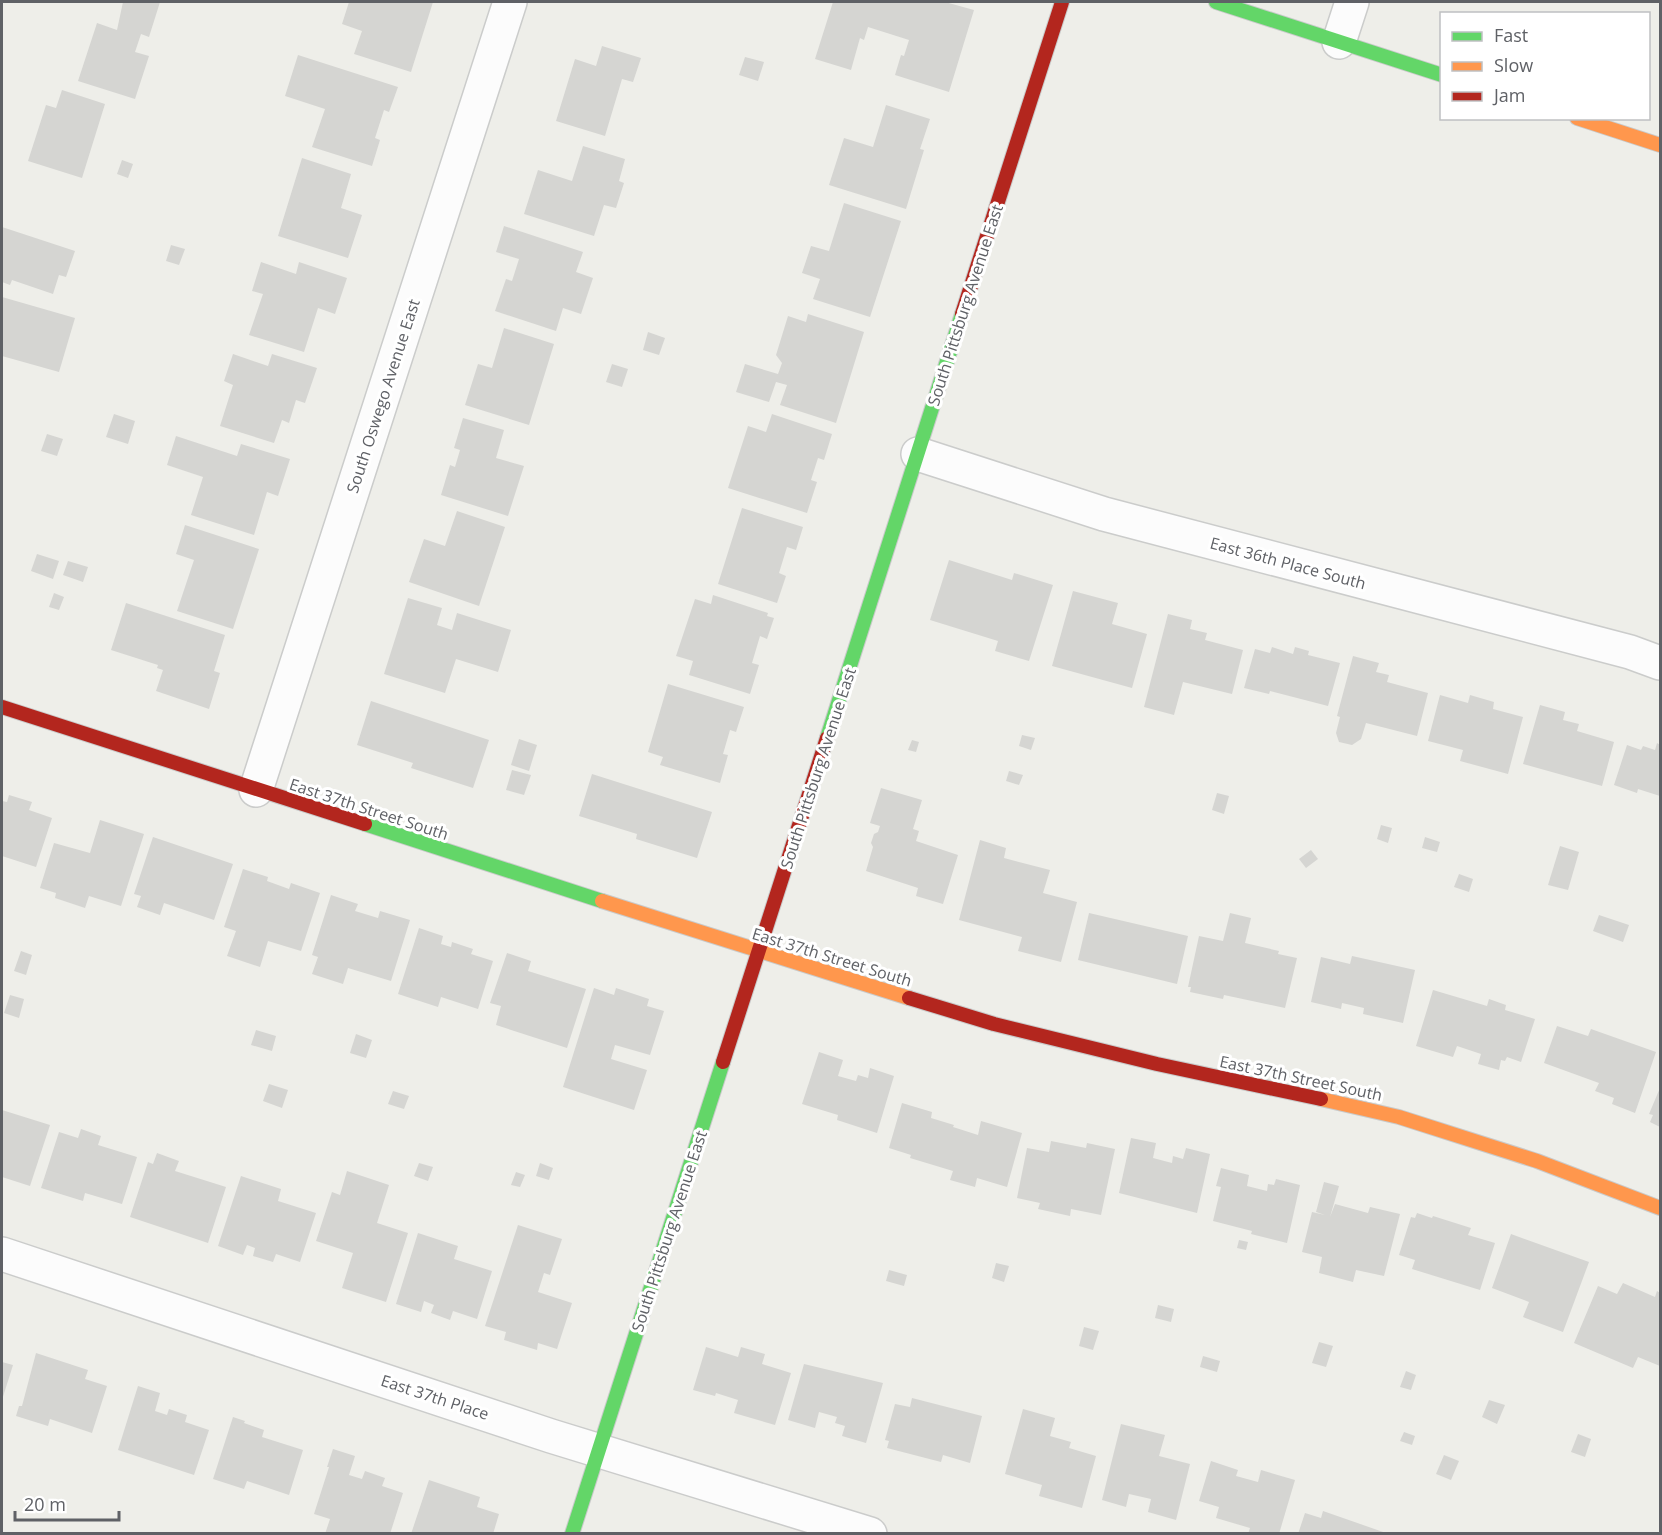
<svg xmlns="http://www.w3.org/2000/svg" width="1662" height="1535" font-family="'Open Sans',sans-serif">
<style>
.building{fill:#d5d5d2}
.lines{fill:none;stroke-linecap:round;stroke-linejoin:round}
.street-casing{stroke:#cbcccb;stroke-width:36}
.fast-casing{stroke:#c9caca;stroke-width:16}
.slow-casing{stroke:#c9caca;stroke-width:16}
.jam-casing{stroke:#c9caca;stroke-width:16}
.street{stroke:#fcfcfc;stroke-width:33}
.fast{stroke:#63d668;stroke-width:14}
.slow{stroke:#ff974d;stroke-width:14}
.jam{stroke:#b3261e;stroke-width:14}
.labels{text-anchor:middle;stroke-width:6;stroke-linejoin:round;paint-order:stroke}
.street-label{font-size:16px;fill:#5f6166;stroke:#fff}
</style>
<rect width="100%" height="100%" fill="#eeeee9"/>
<g class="building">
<path d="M123 2H160L149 37 141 34 135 52 149 56 135 99 78 81 97 23 117 30Z"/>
<path d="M349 2H433L411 72 354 54 362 31 342 24Z"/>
<path d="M833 2H945L974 10 949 92 895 75 901 55 904 56 909 40 868 27 864 40 860 38 851 70 815 59Z"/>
<path d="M602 46 641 58 633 82 622 79 605 136 556 121 575 59 596 66Z"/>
<path d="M298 55 398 87 389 112 384 110 375 138 380 140 372 166 312 147 325 109 285 96Z"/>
<path d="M745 57 764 62 758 81 739 75Z"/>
<path d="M62 90 105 104 82 178 28 161 46 105 56 108Z"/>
<path d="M886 105 930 119 920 149 924 150 906 209 829 185 844 138 873 147Z"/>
<path d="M583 146 625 159 619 181 624 183 616 208 604 205 594 236 524 214 538 170 572 181Z"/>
<path d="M302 158 351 174 341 208 362 215 348 258 278 236Z"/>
<path d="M122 160 133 164 128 178 117 174Z"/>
<path d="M844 203 901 221 870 317 813 299 820 279 802 273 811 246 829 251Z"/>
<path d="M504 226 583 252 576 272 593 278 581 314 563 308 556 331 495 311 506 279 512 281 519 259 496 252Z"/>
<path d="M2 227 75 251 66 277 59 275 53 294 12 280 10 285 2 282Z"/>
<path d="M171 245 185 249 179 265 166 261Z"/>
<path d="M261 262 296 274 299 262 347 278 335 314 318 308 304 352 249 335 263 294 252 291Z"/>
<path d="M2 297 75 318 59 372 2 356Z"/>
<path d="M808 314 864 332 836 423 780 405 787 385 776 382 769 402 736 392 745 364 778 374 782 363 776 355 788 316 806 322Z"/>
<path d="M504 328 554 344 529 425 465 405 478 364 492 368Z"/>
<path d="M648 332 665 338 659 355 643 350Z"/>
<path d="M233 354 268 366 272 354 317 368 305 403 296 400 289 423 282 420 274 443 220 426 233 385 224 381Z"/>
<path d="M612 364 628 369 622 387 606 382Z"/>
<path d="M114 414 135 421 128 444 106 437Z"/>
<path d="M772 414 832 434 824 460 818 458 811 480 817 482 807 513 728 488 748 426 766 432Z"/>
<path d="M463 418 504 430 496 458 524 466 508 516 441 495 450 465 455 467 460 450 454 448Z"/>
<path d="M47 434 63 439 57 456 41 451Z"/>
<path d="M176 436 237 456 241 444 290 459 278 496 267 492 254 535 191 515 203 477 167 465Z"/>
<path d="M742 508 803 527 796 550 787 547 779 573 786 576 777 603 718 584Z"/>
<path d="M457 511 505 527 479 606 409 582 424 539 445 546Z"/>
<path d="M185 525 259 549 233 629 177 611 194 560 176 554Z"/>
<path d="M37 554 59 561 53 579 31 571Z"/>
<path d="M949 560 1012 580 1014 573 1053 585 1029 661 995 651 998 641 930 620Z"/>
<path d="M68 561 88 567 83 582 63 575Z"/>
<path d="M1073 591 1118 603 1112 624 1147 634 1132 688 1052 666Z"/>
<path d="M54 593 64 597 59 610 49 607Z"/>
<path d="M713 595 768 613 767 616 774 618 767 639 760 636 752 663 759 665 750 694 689 675 693 661 676 656 695 599 711 604Z"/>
<path d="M408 598 442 608 437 625 452 630 457 613 511 630 498 672 456 659 445 693 384 674Z"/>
<path d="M126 603 225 635 214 671 220 673 209 709 156 691 163 670 157 668 158 665 111 650Z"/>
<path d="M1168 614 1192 620 1190 629 1207 633 1205 640 1243 650 1232 694 1183 682 1174 715 1144 707Z"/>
<path d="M1272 647 1293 654 1295 647 1309 651 1308 655 1340 663 1328 706 1270 691 1269 694 1244 688 1255 649 1270 653Z"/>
<path d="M1353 656 1379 663 1376 672 1389 675 1387 682 1428 693 1417 736 1366 723 1361 739 1352 745 1339 742 1336 733 1340 717 1337 716Z"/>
<path d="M668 684 744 707 736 732 730 730 723 754 728 755 720 783 660 765 663 757 648 752Z"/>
<path d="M1440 695 1468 703 1470 695 1494 702 1493 709 1523 717 1508 774 1460 761 1463 750 1428 741Z"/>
<path d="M371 701 489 740 473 788 411 768 413 763 357 745Z"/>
<path d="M1540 705 1565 712 1563 720 1579 724 1577 731 1614 742 1602 786 1523 764Z"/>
<path d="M1022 735 1035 738 1031 750 1019 746Z"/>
<path d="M519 739 537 745 529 771 511 765Z"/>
<path d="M912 740 919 742 916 752 908 750Z"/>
<path d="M1657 743 1660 745V796L1638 789 1637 793 1614 785 1627 745 1641 750 1643 746 1655 750Z"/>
<path d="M512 770 531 775 524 795 506 790Z"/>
<path d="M1009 771 1023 775 1019 785 1006 781Z"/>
<path d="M592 774 712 812 697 858 636 839 637 834 579 816Z"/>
<path d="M881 788 922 800 913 829 919 831 916 841 958 855 943 904 916 896 918 888 866 871 873 847 871 843 874 834 878 832 880 826 870 823Z"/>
<path d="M1217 793 1229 796 1224 814 1212 810Z"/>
<path d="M9 795 32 802 29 810 52 818 36 867 2 856V801L7 802Z"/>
<path d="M100 820 144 834 121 906 89 896 85 908 55 898 56 893 40 888 54 843 90 853Z"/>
<path d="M1381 825 1392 828 1388 843 1377 839Z"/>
<path d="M153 837 233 864 214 920 164 903 160 915 137 907 141 896 134 894Z"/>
<path d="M1425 837 1440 842 1437 852 1422 848Z"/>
<path d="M980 840 1006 848 1004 858 1050 870 1043 893 1077 902 1061 962 1018 951 1022 937 959 920Z"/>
<path d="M1560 846 1579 852 1568 890 1548 885Z"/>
<path d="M1311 850 1318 859 1306 868 1299 859Z"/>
<path d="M243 869 268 877 267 881 289 889 291 883 320 893 301 951 268 941 260 967 227 956 236 931 224 927Z"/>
<path d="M1459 874 1473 879 1469 892 1454 887Z"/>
<path d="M331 895 358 904 355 911 378 918 380 911 410 920 391 981 348 968 343 984 312 974 318 957 312 955Z"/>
<path d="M1089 913 1188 936 1177 984 1078 960Z"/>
<path d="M1230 913 1251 918 1245 943 1279 951 1278 954 1297 958 1285 1008 1224 995 1223 999 1190 992 1191 987H1188L1199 936 1223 941Z"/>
<path d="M1599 915 1629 925 1623 942 1593 931Z"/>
<path d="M419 928 443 936 441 944 451 947 452 942 473 949 471 954 493 961 478 1009 441 997 438 1007 398 994Z"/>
<path d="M21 951 32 955 26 975 14 971Z"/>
<path d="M507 953 531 961 528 971 586 989 567 1048 496 1025 501 1006 490 1003Z"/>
<path d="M1352 956 1415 970 1403 1023 1363 1014 1364 1008 1342 1003 1341 1009 1311 1002 1321 957 1350 964Z"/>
<path d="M594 988 614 995 616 988 649 999 647 1006 664 1011 650 1055 615 1045 611 1059 647 1070 634 1110 563 1087Z"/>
<path d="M1433 990 1487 1006 1489 999 1506 1005 1505 1010 1535 1019 1521 1062 1507 1057 1505 1061 1501 1060 1499 1070 1478 1064 1481 1054 1457 1046 1453 1057 1416 1046Z"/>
<path d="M10 995 24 999 19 1018 4 1013Z"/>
<path d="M1557 1026 1588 1036 1591 1029 1656 1052 1635 1113 1612 1104 1614 1098 1595 1091 1599 1083 1544 1063Z"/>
<path d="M256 1030 276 1036 272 1051 251 1045Z"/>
<path d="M356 1034 372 1040 366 1058 350 1053Z"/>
<path d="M819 1052 843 1060 838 1076 856 1081 858 1075 868 1078 870 1068 894 1076 877 1133 837 1120 838 1115 802 1104Z"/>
<path d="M269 1084 288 1090 282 1108 263 1101Z"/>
<path d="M1660 1088V1127L1650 1122 1653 1115 1649 1114Z"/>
<path d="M393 1091 409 1096 404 1109 388 1104Z"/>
<path d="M902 1103 932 1112 931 1118 954 1125 953 1127 978 1135 981 1121 1022 1133 1007 1187 977 1178 975 1187 950 1180 953 1171 910 1158 911 1155 889 1148Z"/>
<path d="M2 1110 50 1125 30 1186 2 1177Z"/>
<path d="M81 1129 101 1136 98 1145 137 1157 122 1204 85 1193 83 1201 41 1188 59 1132 78 1138Z"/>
<path d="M1131 1138 1156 1143 1153 1158 1172 1163 1173 1156 1183 1159 1186 1148 1210 1154 1197 1213 1119 1193Z"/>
<path d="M1051 1141 1086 1148 1087 1143 1115 1149 1101 1215 1071 1209 1070 1216 1038 1209 1040 1203 1017 1198 1027 1148 1049 1152Z"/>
<path d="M157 1153 179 1161 175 1171 226 1187 208 1243 130 1217 148 1162 153 1164Z"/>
<path d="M419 1163 433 1167 428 1181 414 1176Z"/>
<path d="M540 1163 553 1168 549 1180 536 1176Z"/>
<path d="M1221 1168 1249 1175 1247 1186 1267 1191 1268 1184 1274 1185 1276 1179 1300 1185 1287 1243 1251 1234 1252 1231 1213 1221 1221 1187 1216 1186Z"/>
<path d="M347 1171 389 1185 377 1223 408 1233 386 1302 342 1288 353 1253 316 1241 332 1192 340 1195Z"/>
<path d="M516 1172 525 1175 520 1187 511 1185Z"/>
<path d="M241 1176 281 1189 278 1201 316 1213 300 1262 276 1254 273 1262 253 1256 255 1248 247 1245 243 1255 218 1246Z"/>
<path d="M1324 1182 1339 1186 1330 1217 1335 1204 1368 1213 1370 1207 1400 1214 1384 1276 1356 1270 1353 1282 1319 1273 1322 1257 1302 1252 1312 1212 1325 1215 1316 1212Z"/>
<path d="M1417 1213 1432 1218 1433 1216 1471 1228 1468 1235 1495 1243 1480 1290 1412 1269 1415 1260 1399 1255 1411 1217 1415 1218Z"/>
<path d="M518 1225 562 1239 550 1275 544 1273 538 1292 572 1303 557 1349 538 1343 537 1350 504 1340 506 1332 485 1326Z"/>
<path d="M418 1233 458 1246 454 1259 492 1271 477 1319 453 1311 450 1320 431 1313 434 1305 424 1301 421 1312 396 1304Z"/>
<path d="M1511 1234 1589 1262 1563 1332 1523 1317 1529 1302 1492 1288Z"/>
<path d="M1239 1240 1248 1242 1246 1250 1237 1248Z"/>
<path d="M996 1263 1009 1266 1004 1282 992 1278Z"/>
<path d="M889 1270 907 1275 904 1286 886 1281Z"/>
<path d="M1623 1283 1655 1297 1657 1291 1660 1293V1366L1638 1357 1633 1368 1574 1343 1598 1286 1617 1294Z"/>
<path d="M1158 1305 1174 1309 1171 1322 1155 1318Z"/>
<path d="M1084 1327 1099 1331 1093 1350 1079 1346Z"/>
<path d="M1319 1342 1333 1346 1326 1367 1312 1363Z"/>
<path d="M706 1347 738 1357 741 1347 765 1354 762 1364 791 1373 775 1425 734 1413 738 1400 716 1393 715 1396 693 1390Z"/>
<path d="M36 1353 88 1370 85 1379 107 1386 92 1433 50 1419 48 1426 16 1416 19 1406H22Z"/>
<path d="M1203 1356 1220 1361 1217 1372 1200 1367Z"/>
<path d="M2 1362 13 1365 2 1400Z"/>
<path d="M804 1364 883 1383 866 1443 842 1436 845 1426 835 1423 837 1417 819 1412 815 1428 788 1420Z"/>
<path d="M1406 1371 1416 1375 1411 1390 1400 1387Z"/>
<path d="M138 1386 160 1393 155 1411 167 1415 169 1409 187 1415 185 1422 209 1430 194 1475 118 1450Z"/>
<path d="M912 1398 982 1416 970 1463 943 1455 941 1462 887 1448 889 1441 885 1440 895 1404 910 1407Z"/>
<path d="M1489 1400 1505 1405 1497 1424 1482 1417Z"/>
<path d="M1023 1409 1055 1418 1050 1436 1071 1442 1069 1448 1096 1456 1082 1508 1039 1496 1042 1485 1005 1474Z"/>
<path d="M233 1417 245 1421 244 1423 264 1430 262 1437 303 1450 289 1495 247 1481 244 1489 213 1479Z"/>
<path d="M1121 1424 1165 1435 1159 1456 1190 1464 1176 1520 1148 1512 1151 1499 1129 1494 1126 1507 1102 1500Z"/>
<path d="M1404 1432 1415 1436 1412 1445 1400 1441Z"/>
<path d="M1578 1434 1591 1439 1585 1457 1571 1452Z"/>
<path d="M333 1449 355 1456 349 1475 362 1479 365 1471 385 1478 382 1486 403 1493 390 1534H325L330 1519 314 1514 329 1467H327Z"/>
<path d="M1444 1455 1459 1461 1451 1480 1436 1474Z"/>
<path d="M1211 1461 1238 1470 1236 1476 1258 1482 1261 1470 1295 1480 1279 1534H1248L1250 1528 1216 1518 1219 1507 1199 1501Z"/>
<path d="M429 1480 480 1497 477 1507 499 1514 493 1534H411Z"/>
<path d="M1323 1511 1386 1533V1534H1298L1305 1513 1321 1518Z"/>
</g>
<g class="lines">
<g class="street-casing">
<g id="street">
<path d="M1339 42 1352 2"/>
<path d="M918 454 1104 514 1630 652 1660 663"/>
<path d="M256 790 510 2"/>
<path d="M2 1254 551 1436 870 1534"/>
</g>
</g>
<g class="fast-casing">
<g id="fast">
<path d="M1216 2 1442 75"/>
<path d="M827 738 962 314"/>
<path d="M365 824 602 901"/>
<path d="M572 1534 723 1062"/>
</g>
</g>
<g class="slow-casing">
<g id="slow">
<path d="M1577 118 1660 145"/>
<path d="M602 901 909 998"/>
<path d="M1321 1099 1399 1117 1537 1161 1660 1208"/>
</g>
</g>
<g class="jam-casing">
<g id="jam">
<path d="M962 314 1062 2"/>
<path d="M2 707 365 824"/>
<path d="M909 998 994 1024 1157 1064 1321 1099"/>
<path d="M723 1062 827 738"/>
</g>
</g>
<use href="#street" class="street"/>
<use href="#fast" class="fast"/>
<use href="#slow" class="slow"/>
<use href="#jam" class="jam"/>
</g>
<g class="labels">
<g class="street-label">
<text transform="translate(965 305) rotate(-72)" y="6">South Pittsburg Avenue East</text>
<text transform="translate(383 396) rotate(-72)" y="6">South Oswego Avenue East</text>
<text transform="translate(1288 563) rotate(15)" y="6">East 36th Place South</text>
<text transform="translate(818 768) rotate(-72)" y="6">South Pittsburg Avenue East</text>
<text transform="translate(369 809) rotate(18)" y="6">East 37th Street South</text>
<text transform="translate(832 957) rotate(17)" y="6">East 37th Street South</text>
<text transform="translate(1301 1078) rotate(12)" y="6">East 37th Street South</text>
<text transform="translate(669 1231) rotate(-72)" y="6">South Pittsburg Avenue East</text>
<text transform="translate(435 1397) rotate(18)" y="6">East 37th Place</text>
</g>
</g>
<rect width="1662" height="1535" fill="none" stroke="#5f6166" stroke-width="6"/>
<rect x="1440" y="12" width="210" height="108" fill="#ffffff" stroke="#bfc0c2" stroke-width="1.5"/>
<rect x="1452" y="32" width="30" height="9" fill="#63d668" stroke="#bfc0c2" stroke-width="1.5"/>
<text x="1494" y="42" font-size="18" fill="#5f6166">Fast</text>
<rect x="1452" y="62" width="30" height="9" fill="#ff974d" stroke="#bfc0c2" stroke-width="1.5"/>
<text x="1494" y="72" font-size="18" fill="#5f6166">Slow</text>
<rect x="1452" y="92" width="30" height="9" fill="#b3261e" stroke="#bfc0c2" stroke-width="1.5"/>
<text x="1494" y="102" font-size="18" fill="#5f6166">Jam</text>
<path d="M15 1511v9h104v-9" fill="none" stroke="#5f6166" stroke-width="3"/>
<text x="24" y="1511" font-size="18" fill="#5f6166" stroke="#ffffff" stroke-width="4.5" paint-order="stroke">20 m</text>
</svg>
